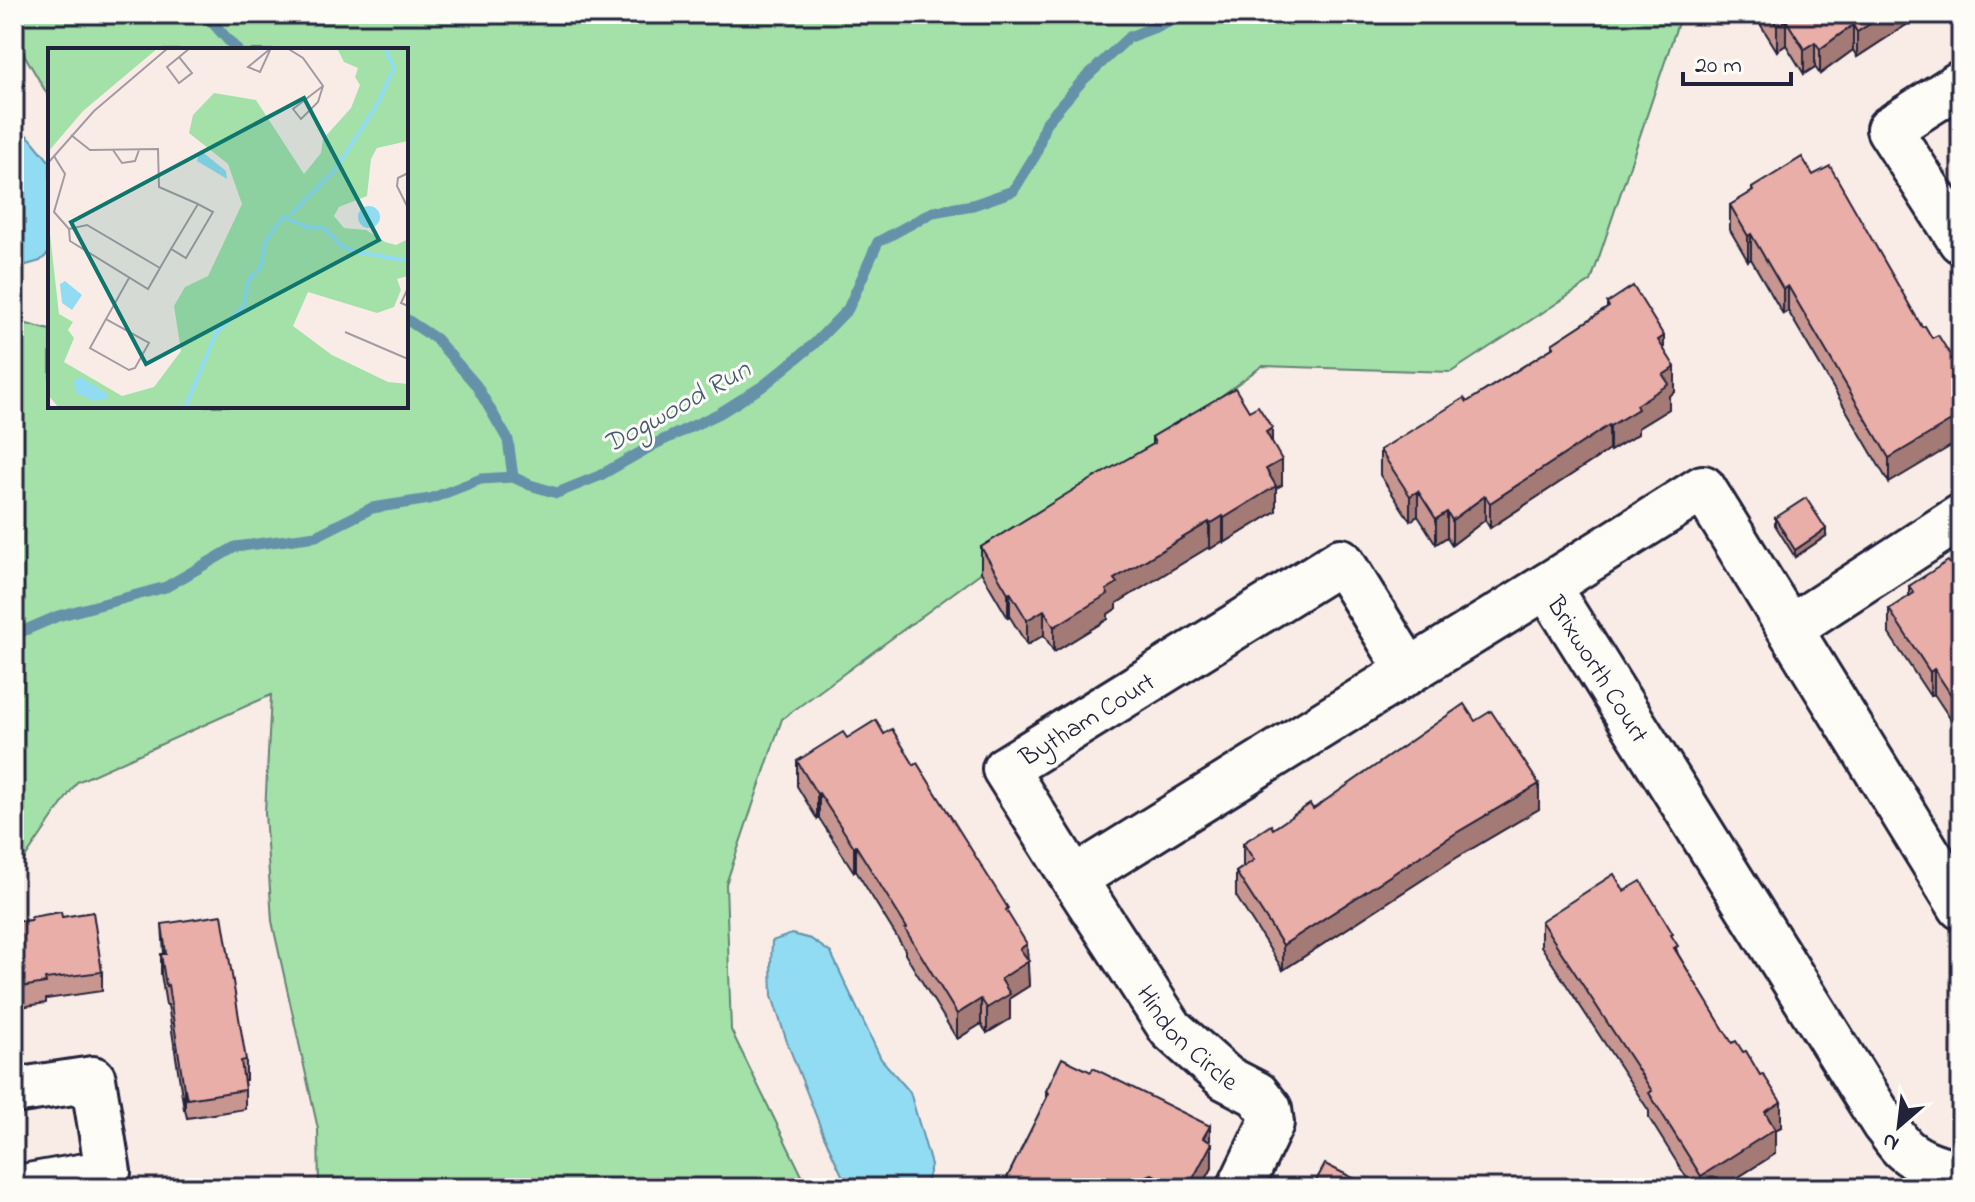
<svg xmlns="http://www.w3.org/2000/svg" width="1975" height="1202" font-family="'Indie Flower',sans-serif">
<style>
.green{fill:#a3e1a9;stroke:#628272;stroke-width:2}
.water{fill:#91dcf2;stroke:#6592a9;stroke-width:2}
.lines{fill:none;stroke-linecap:round;stroke-linejoin:round}
.stream{stroke:#6592a9;stroke-width:11}
.minor-casing{stroke:#22223b;stroke-width:50}
.minor{stroke:#fdfcf7;stroke-width:44}
.wall{fill:#c89690;stroke:#22223b;stroke-width:2}
.shaded-wall{fill:#a37a76;stroke:#22223b;stroke-width:2}
.building{fill:#e9aea8;stroke:#22223b;stroke-width:2}
.labels{text-anchor:middle;stroke-width:6;stroke-linejoin:round;paint-order:stroke}
.street-label{font-size:26px;fill:#22223b;stroke:#fdfcf7}
.water-label{font-size:28px;font-style:italic;fill:#435a72;stroke:#fdfcf7}
.inset-river{fill:none;stroke:#91dcf2;stroke-width:4}
.inset-road{fill:none;stroke:#a39ba2;stroke-width:2}
.view{fill:#0f766e;fill-opacity:0.15;stroke:#0f766e;stroke-width:4}
.inset-edge{fill:none;stroke:#22223b;stroke-width:4}
</style>
<rect width="100%" height="100%" fill="#f9ece7"/>
<filter id="ink" filterUnits="userSpaceOnUse"><feTurbulence type="fractalNoise" baseFrequency=".0125" numOctaves="2"/><feDisplacementMap in="SourceGraphic" scale="16" xChannelSelector="R" yChannelSelector="G"/><feConvolveMatrix kernelMatrix="1 2 1 2 8 2 1 2 1" color-interpolation-filters="sRGB"/></filter>
<g filter="url(#ink)">
<path class="green" d="M14 14H1681L1591 281 1451 372 1262 366 782 719 726 884 731 1030 808 1188H319L318 1129 272 921 265 813 271 695 77 782 19 867 14 869V324L23 323 50 330V406H406V50H50V99L14 37Z"/>
<g class="water">
<path d="M14 124 31 139 50 162V252L40 261 16 268H14Z"/>
<path d="M792 934 811 939 831 953 881 1059 910 1092 931 1165 925 1188H848L824 1136 787 1042 772 996 771 964 772 941Z"/>
</g>
<g class="lines">
<g class="stream">
<path d="M205 14 237 50"/>
<path d="M406 319 436 339 476 385 508 440 513 477 530 485 557 493 599 476 657 443 720 413 763 386 814 344 848 309 878 242 933 212 973 205 1013 191 1036 154 1045 124 1082 81 1129 37 1190 14"/>
<path d="M14 635 58 616 166 587 235 547 316 536 372 508 430 499 481 479 513 477"/>
</g>
<g class="minor-casing">
<g id="minor">
<path d="M1961 83 1889 129 1961 241"/>
<path d="M1790 628 1961 517"/>
<path id="s1" d="M1409 671 1074 879 1005 769 1341 561 1409 671 1547 586"/>
<path id="s2" d="M1074 879 1171 1029 1226 1078 1257 1094 1269 1109 1271 1123 1240 1188"/>
<path id="s3" d="M1961 907 1703 488 1547 586 1884 1124C1891 1132 1897 1143 1905 1150 1919 1162 1943 1171 1961 1171"/>
<path d="M14 1091 93 1079 108 1172 17 1188"/>
</g>
</g>
<use href="#minor" class="minor"/>
</g>
<g class="wall">
<path d="M1754 14H1923L1857 57 1853 50 1820 74 1815 67 1804 74 1786 45 1777 51Z"/>
<path d="M1813 175 1922 327 1889 483 1788 311 1783 314 1751 259 1748 261 1730 230V205L1752 192V188Z"/>
<path d="M1607 303 1664 349 1675 392 1669 396V409L1638 428V434L1610 451 1609 450 1490 528 1485 520 1452 545 1447 537 1436 544 1418 516 1410 521 1380 475V450L1467 402 1552 348V344L1607 308Z"/>
<path d="M1152 437 1272 443 1282 485 1276 488V511L1224 543 1223 541 1210 549 1209 547 1117 603V608L1108 614V619L1054 652 1044 635 1027 645 1010 617 1008 618 981 572V547L1152 445Z"/>
<path d="M1775 518 1826 536 1795 557 1775 525Z"/>
<path d="M1961 564V735L1934 694 1930 696 1889 634V609L1909 596V586L1954 569Z"/>
<path d="M1475 721 1539 809 1456 858 1283 970 1236 896V872L1243 867V843L1313 809Z"/>
<path d="M884 734 1008 914 1027 959 1029 986 1010 998V1019L987 1033 981 1024 957 1039 905 954V950L856 871 854 872 819 818 817 819 797 786V761L847 738Z"/>
<path d="M1624 891 1673 939 1678 954 1781 1127 1775 1130V1154L1721 1188H1693L1649 1118V1111L1541 946V921Z"/>
<path d="M62 917 102 972V991L46 999V1003L14 1008V922Z"/>
<path d="M162 924 246 1060V1080H244L245 1090V1109L187 1118 185 1109H184L168 1005H166L161 974V954H164Z"/>
<path d="M1046 1091 1210 1142 1212 1168 1201 1188H1002L1046 1100Z"/>
</g>
<g class="shaded-wall">
<path d="M1885 14H1923L1857 57V32Z"/>
<path d="M1786 20V45L1777 51V26Z"/>
<path d="M1853 25V50L1820 74V49Z"/>
<path d="M1815 42V67L1804 74V49Z"/>
<path d="M1751 234V259L1748 261V236Z"/>
<path d="M1788 286V311L1783 314V289Z"/>
<path d="M1664 336V360L1658 340Z"/>
<path d="M1675 367V392L1669 396V409L1638 428V434L1610 451V426L1636 405 1663 375Z"/>
<path d="M1961 392V440L1889 483V458L1954 396Z"/>
<path d="M1609 425V450L1490 528V503Z"/>
<path d="M1272 428V453L1266 432Z"/>
<path d="M1282 460V485L1276 488V511L1224 543V518L1266 469Z"/>
<path d="M1418 491V516L1410 521V496Z"/>
<path d="M1485 496V520L1452 545V520Z"/>
<path d="M1447 512V537L1436 544V519Z"/>
<path d="M1223 516V541L1210 549V524Z"/>
<path d="M1209 522V547L1117 603V608L1108 614V619L1054 652V627L1106 590 1114 579Z"/>
<path d="M1826 529V536L1795 557V550Z"/>
<path d="M1010 592V617L1008 618V593Z"/>
<path d="M1044 610V635L1027 645V620Z"/>
<path d="M1934 669V694L1930 696V672Z"/>
<path d="M1539 784V809L1456 858 1283 970V945L1456 833Z"/>
<path d="M819 793V818L817 819V794Z"/>
<path d="M856 846V871L854 872V847Z"/>
<path d="M1027 944 1029 986 1010 998V1019L987 1033V1008L1001 979 1020 949Z"/>
<path d="M981 999V1024L957 1039V1014Z"/>
<rect x="184" y="1089" width="1" height="20"/>
<path d="M1781 1102V1127L1775 1130V1154L1721 1188H1701V1176L1765 1112Z"/>
<path d="M1210 1126V1147L1212 1143V1168L1201 1188H1188L1203 1138Z"/>
<path d="M1152 1174V1188H1118L1119 1186Z"/>
</g>
<g class="building">
<path d="M1770 14H1885L1857 32 1853 25 1820 49 1815 42 1804 49 1786 20 1777 26Z"/>
<path d="M1802 157 1813 175 1830 166 1922 327 1925 326 1932 338 1938 335 1961 372V392L1954 396 1961 408V415L1889 458 1788 286 1783 289 1751 234 1748 236 1730 205 1753 191 1752 188Z"/>
<path d="M1633 286 1664 336 1658 340 1675 367 1663 375 1669 384 1636 405 1638 409 1610 426 1609 425 1490 503 1485 496 1452 520 1447 512 1436 519 1418 491 1410 496 1380 450 1464 398 1467 402 1554 347 1552 344 1609 307 1607 303Z"/>
<path d="M1235 388 1249 411 1258 406 1272 428 1266 432 1282 460 1266 469 1276 486 1224 518 1223 516 1210 524 1209 522 1114 579 1117 583 1106 590 1108 594 1054 627 1044 610 1027 620 1010 592 1008 593 981 547 1078 487 1155 443 1152 437Z"/>
<path d="M1806 498 1826 529 1795 550 1775 518Z"/>
<path d="M1948 561 1954 569 1961 564V710L1934 669 1930 672 1889 609 1914 593 1909 586Z"/>
<path d="M1464 704 1475 721 1491 711 1539 784 1456 833 1283 945 1236 872 1254 860 1243 843 1271 825 1273 829 1310 804 1313 809Z"/>
<path d="M876 720 884 734 892 729 914 765 917 763 1008 908 1006 910 1027 944 1020 949 1029 961 1001 979 1010 994 987 1008 981 999 957 1014 905 929 907 928 856 846 854 847 819 793 817 794 797 761 843 732 847 738Z"/>
<path d="M1614 874 1624 891 1641 881 1673 934 1671 935 1678 946 1674 948 1732 1043 1736 1041 1743 1052 1746 1051 1760 1075 1763 1074 1781 1102 1765 1112 1775 1129 1701 1176 1649 1093 1652 1091 1541 921Z"/>
<path d="M61 912 62 917 93 912 102 972 45 979 46 983 14 988V922L31 920V917Z"/>
<path d="M222 915 246 1060 241 1061 245 1090 187 1099 185 1089H184L168 985 166 986 161 954H166L162 924Z"/>
<path d="M1062 1058 1091 1072 1093 1068 1210 1126 1203 1138 1212 1143 1188 1188H1181L1152 1174 1119 1186 1118 1188H1002L1049 1093 1046 1091Z"/>
<path d="M1325 1164 1373 1188H1312Z"/>
</g>
</g>
<g class="labels">
<g class="street-label">
<text dy="9" stroke="none"><textPath href="#s3" startOffset="774">Brixworth Court</textPath></text>
<text dy="9" stroke="none"><textPath href="#s1" startOffset="620">Bytham Court</textPath></text>
<text dy="9" stroke="none"><textPath href="#s2" startOffset="196">Hindon Circle</textPath></text>
</g>
<g class="water-label">
<text transform="translate(676 405) rotate(-29)" y="10">Dogwood Run</text>
</g>
</g>
<g transform="translate(48 48)">
<rect width="360" height="360" fill="#f9ece7"/>
<path d="M0 0H110L35 63 0 104ZM289 0H360V93L329 100 323 111 319 148 291 159 286 168 296 180 318 182 337 194 348 197 360 191V228L349 231 353 242 346 259 329 265 260 244 245 278 284 307 340 334 360 336V360H11L0 347V168L11 266 25 274 20 282 26 290 16 314 74 348 106 339 133 303 126 258 137 239 160 228 194 156 180 116 141 85 145 67 166 45 208 52 256 126 273 105 275 91 303 60 312 37 307 29 310 20 296 14Z" fill="#a3e1a9"/>
<path d="M152 102 178 123 179 131 149 113ZM310 169a11 11 0 1 1 22 0a11 11 0 1 1-22 0ZM17 233 34 247 24 262 14 255 12 236ZM32 329 58 345 60 351 45 353 27 344 26 333Z" fill="#91dcf2"/>
<path class="inset-river" d="M242 167 286 123 329 57 346 20 337 0M137 360 168 285 196 258 200 233 213 218 217 194 235 169 259 179H275L295 199 309 204 360 213"/>
<path class="inset-road" d="M239 0 255 10 275 38 270 54 253 71 245 61 275 38M222 1 200 19 212 24 223 0M131 9 144 25 131 35 119 19 142 0M23 87 42 102 110 101 111 139 150 156M65 102 74 115 87 113 91 102M6 108 17 126 6 164 21 181 22 193 100 241 112 220 39 177 21 181M0 115 46 63 120 0M360 125 350 130 349 138 360 160M112 220 123 201 138 210 165 164 150 156 123 201M360 240 353 255 360 258M58 271 42 300 81 322 87 320 101 295 58 271 81 230M297 284 360 311"/>
<path class="view" d="M256 50 331 192 98 316 23 174Z"/>
<rect width="360" height="360" class="inset-edge"/>
</g>
<rect width="1975" height="1202" fill="none" stroke="#fdfcf7" stroke-width="48"/>
<rect x="24" y="24" width="1927" height="1154" fill="none" stroke="#22223b" stroke-width="3" filter="url(#ink)"/>
<g transform="translate(1899 1126) rotate(208)" stroke="#fdfcf7" stroke-width="6" paint-order="stroke">
<path d="M0-6L14 30L0 20L-14 30Z" fill="#22223b"/>
<text y="-12" font-size="22" font-weight="bold" text-anchor="middle" fill="#22223b">N</text>
</g>
<path d="M1683 72v12h108v-12" fill="none" stroke="#22223b" stroke-width="4"/>
<text x="1695" y="72" font-size="24" fill="#22223b" stroke="#fdfcf7" stroke-width="6" paint-order="stroke">20 m</text>
</svg>
